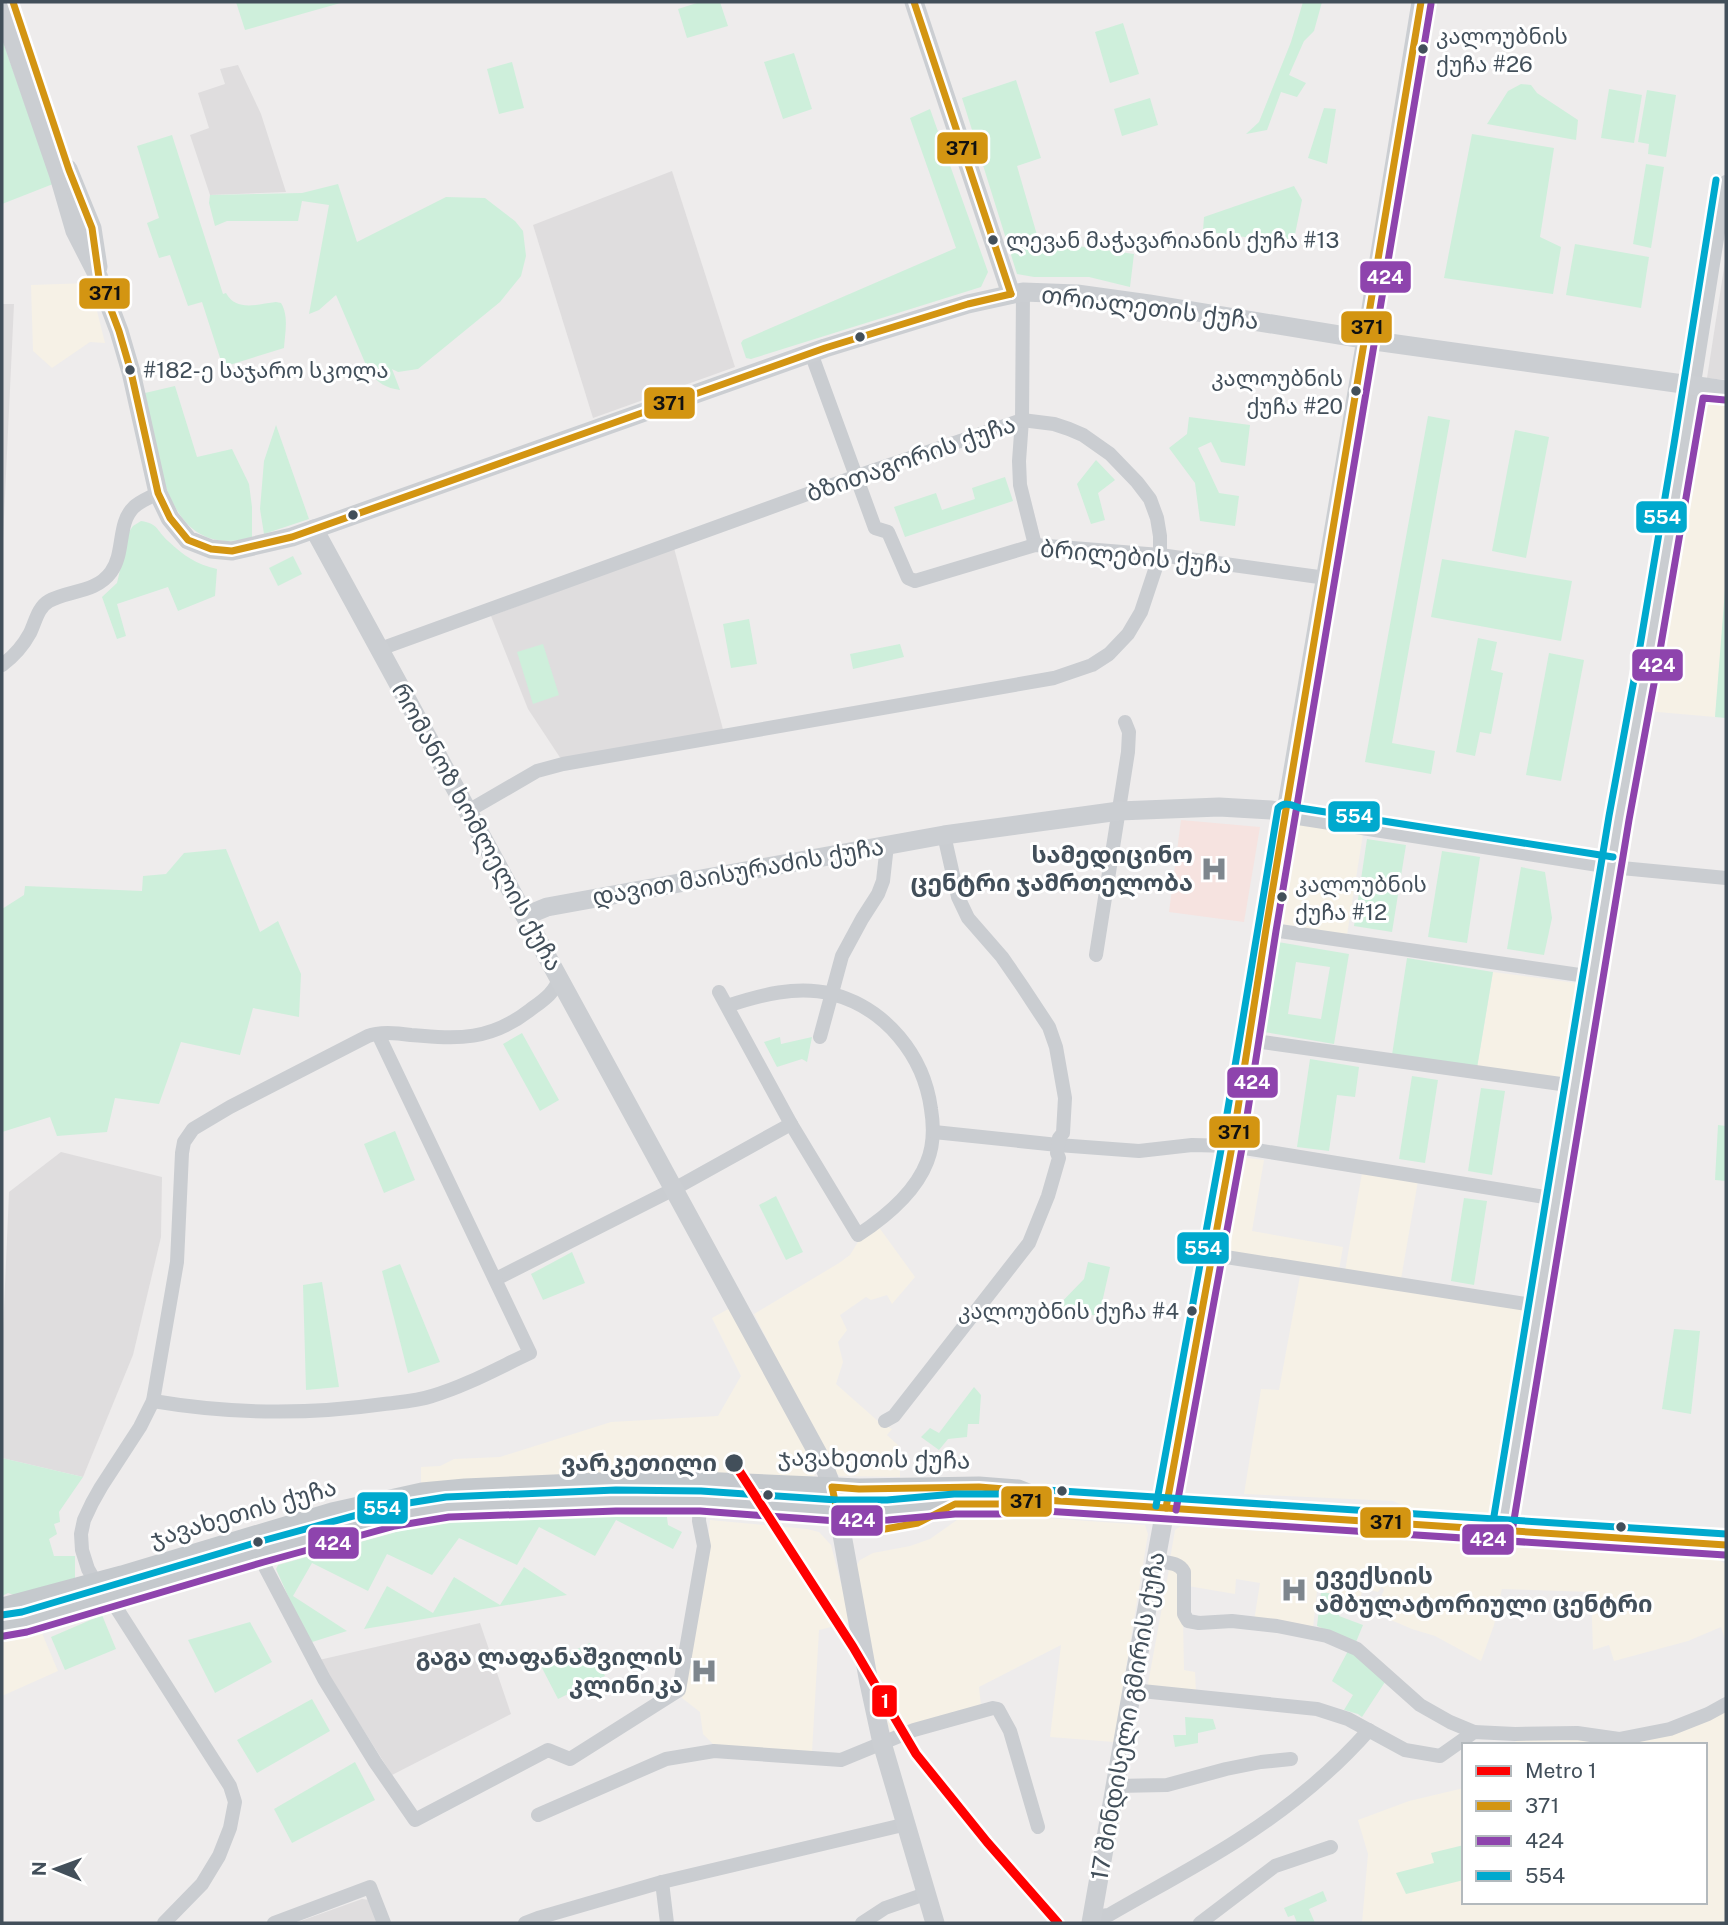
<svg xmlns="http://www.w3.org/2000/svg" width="1728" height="1925" font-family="'Public Sans','Noto Sans Georgian',sans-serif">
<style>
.commercial{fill:#f6f1e6}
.education{fill:#dfddde}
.medical{fill:#f6e3e0}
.green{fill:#ceefdb;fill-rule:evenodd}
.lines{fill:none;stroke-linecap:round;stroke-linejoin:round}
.street{stroke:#cacdd1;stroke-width:14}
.secondary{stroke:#cbced2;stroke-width:19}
.primary{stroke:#c5c9cd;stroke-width:21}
.bus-1-casing{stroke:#fff;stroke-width:12}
.bus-2-casing{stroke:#fff;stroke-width:12}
.bus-3-casing{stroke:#fff;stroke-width:12}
.bus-1{stroke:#d39512;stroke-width:7}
.bus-2{stroke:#8e44ad;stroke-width:7}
.bus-3{stroke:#00a9ce;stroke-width:7}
.metro-1-casing{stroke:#fff;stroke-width:14}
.metro-1{stroke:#f00;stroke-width:9}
.bus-dot{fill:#424f5a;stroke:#fff;stroke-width:2.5}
.labels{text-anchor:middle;stroke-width:6;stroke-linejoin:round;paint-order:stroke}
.bus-label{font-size:22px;fill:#424f5a;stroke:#fff;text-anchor:start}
.street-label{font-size:24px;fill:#424f5a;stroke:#fff}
.poi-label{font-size:24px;font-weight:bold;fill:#424f5a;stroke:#fff;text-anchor:end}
.stop-label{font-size:24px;font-weight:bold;fill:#424f5a;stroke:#fff;text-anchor:end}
.line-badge{stroke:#fff;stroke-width:2.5}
.badge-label{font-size:19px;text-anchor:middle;font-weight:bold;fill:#fff}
.pale-badge-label{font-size:19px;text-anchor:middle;font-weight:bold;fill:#111}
</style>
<rect width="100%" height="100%" fill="#eeecec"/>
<g class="commercial">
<path d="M90 283 105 343 90 342 52 368 33 351 31 285Z"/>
<path d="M1699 396H1726V590L1715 717 1646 711Z"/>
<path d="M1300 823 1363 834 1347 935 1282 924 1278 920 1294 824Z"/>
<path d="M1493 972 1584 984 1585 987 1570 1079 1477 1068Z"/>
<path d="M1240 1157 1264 1160 1252 1231 1343 1247 1339 1270 1228 1253 1223 1247 1237 1159Z"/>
<path d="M1362 1173 1418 1181 1401 1279 1345 1271Z"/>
<path d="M878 1226 915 1277 892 1304 887 1295 871 1300 866 1297 840 1315 847 1330 838 1342 843 1362 836 1384 879 1422 892 1429 887 1435 900 1447V1477L840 1476 834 1472 754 1314 839 1263 850 1255 861 1237Z"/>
<path d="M1300 1276 1529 1307 1498 1506 1493 1513 1487 1514 1414 1510 1393 1501 1244 1494 1261 1389 1279 1390Z"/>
<path d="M730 1308 817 1470 814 1476 591 1479 421 1487V1467L440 1466 454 1459 500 1457 611 1422 718 1416 741 1376 712 1318Z"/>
<path d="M975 1513 1145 1525 1148 1534 1114 1742 1050 1737 1061 1645 979 1687 981 1705 891 1735 877 1679 856 1567 860 1560 873 1553 910 1546 930 1539 964 1515Z"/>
<path d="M710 1520 807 1529 819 1532 831 1545 851 1622 819 1630 812 1752 714 1745 703 1734 700 1712 682 1698 707 1549Z"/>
<path d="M1181 1526 1718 1560 1726 1564V1643L1721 1627 1688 1641 1614 1661 1609 1645 1593 1650 1591 1592 1502 1589 1494 1625 1481 1661 1435 1636 1412 1629 1384 1617 1389 1606 1379 1602 1384 1590 1382 1586 1378 1592 1363 1588 1360 1599 1317 1591 1313 1628 1254 1621 1260 1583 1236 1579 1235 1594 1188 1586 1170 1559 1175 1530Z"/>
<path d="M1169 1569 1182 1572 1184 1670 1195 1672 1196 1693 1147 1689Z"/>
<path d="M41 1631 58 1671 2 1696V1640Z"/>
<path d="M1726 1709V1923H1362L1368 1854 1358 1820 1409 1801 1464 1788V1902H1705V1745H1516L1515 1738 1579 1736 1621 1742Z"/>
</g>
<g class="education">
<path d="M238 65 261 114 286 192 210 195 190 135 209 128 198 93 225 84 220 69Z"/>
<path d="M672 171 735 367 593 418 533 225Z"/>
<path d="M1726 255V380L1707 378Z"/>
<path d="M2 304H14L2 559Z"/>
<path d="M674 548 724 733 561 759 528 709 491 616Z"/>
<path d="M61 1152 162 1177 161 1237 133 1355 83 1477 2 1458V1355L9 1192Z"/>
<path d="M480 1623 511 1714 392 1775 319 1660Z"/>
<path d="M362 1899 370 1900 381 1923H295Z"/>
</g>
<path class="medical" d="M1181 820 1260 827 1244 922 1169 912Z"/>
<g class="green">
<path d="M236 2H344L245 30Z"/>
<path d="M700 2H720L728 26 687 38 678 9Z"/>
<path d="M1303 2H1322L1314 31 1304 41 1289 75 1306 83 1297 97 1281 92 1267 130 1246 134 1259 122 1291 42Z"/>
<path d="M1123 23 1139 74 1110 83 1095 32Z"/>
<path d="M2 39 53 184 2 204Z"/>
<path d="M794 53 812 109 783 119 764 62Z"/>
<path d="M512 62 524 108 499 114 487 69Z"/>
<path d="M1016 80 1041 158 1017 166 1037 235 1056 243 1134 254 1130 287 1089 277H1034L1017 274 962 98Z"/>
<path d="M1521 84 1531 85 1537 93 1578 120 1576 140 1487 124 1508 91Z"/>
<path d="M1609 89 1642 95 1634 143 1601 138Z"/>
<path d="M1647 90 1676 95 1666 157 1648 154 1649 144 1638 142Z"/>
<path d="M1150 98 1158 125 1122 136 1114 109Z"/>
<path d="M1324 108 1336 109 1327 164 1308 158Z"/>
<path d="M930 109 988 272 981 287 751 359 746 358 741 343 743 340 956 248 910 118Z"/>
<path d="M1472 134 1554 148 1540 237 1561 247 1553 294 1444 278Z"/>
<path d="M172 135 223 294 226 293C236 312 258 304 276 302L281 303C289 316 285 333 284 348L223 367 202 302 188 306 170 255 159 258 147 223 159 218 137 146Z"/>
<path d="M1646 164 1664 167 1651 248 1633 244Z"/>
<path d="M338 184 357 242 446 197 485 198 515 221 523 231 526 256 521 276 500 302 418 369 398 372 392 369 400 390C386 388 378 383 369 372L336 295 319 310 309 314 329 205 302 201 298 221H227L215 226 209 203 210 195 302 193Z"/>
<path d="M1294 186 1302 200 1293 244 1203 231 1204 217Z"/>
<path d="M1575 244 1649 257 1641 308 1566 295Z"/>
<path d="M175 386 197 457 232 449 249 484 252 507V537C164 563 157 452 145 393Z"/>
<path d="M1428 416 1450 420 1392 743 1435 751 1431 774 1365 762Z"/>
<path d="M1189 417 1250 425 1245 466 1221 462 1211 442 1198 448 1219 493 1239 496 1235 526 1200 521 1195 483 1169 448 1187 434Z"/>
<path d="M276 425 309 519 264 534 260 509 264 461Z"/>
<path d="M1515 430 1549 437 1526 558 1492 551Z"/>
<path d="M1096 460 1115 480 1098 493 1105 520 1091 524 1077 484Z"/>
<path d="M1005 477 1013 501 905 537 894 507 936 493 942 510 975 499 972 488Z"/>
<path d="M141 521C159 524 156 530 168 541 184 556 196 564 217 569L215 596 178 611 168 587 117 604 126 636 117 639 102 597 117 583 129 532 133 526Z"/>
<path d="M293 556 302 574 278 586 269 568Z"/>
<path d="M1442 559 1572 581 1561 641 1431 617Z"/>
<path d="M1725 590H1726V718L1715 717Z"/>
<path d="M749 619 757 664 731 668 723 624Z"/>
<path d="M1478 638 1497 642 1491 670 1503 673 1491 734 1480 732 1475 756 1456 752Z"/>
<path d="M543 644 559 695 533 704 517 652Z"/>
<path d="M900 644 904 657 853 669 850 654Z"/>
<path d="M1549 653 1584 660 1561 781 1526 775Z"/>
<path d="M1367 839 1406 845 1392 932 1354 926Z"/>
<path d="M226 849 260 932 278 921 301 974 299 1017 253 1008 240 1055 181 1042 159 1104 115 1098 107 1132 57 1136 50 1117 2 1132V909L24 895 25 886 142 891 143 876 166 874 184 853Z"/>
<path d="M1442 851 1480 857 1467 943 1428 937Z"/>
<path d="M1521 867 1545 872 1552 918 1544 955 1507 949Z"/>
<path d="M1278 942 1349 954 1334 1044 1264 1032ZM1296 962 1330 967 1321 1019 1288 1014Z"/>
<path d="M1407 958 1493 972 1477 1068 1392 1055Z"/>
<path d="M522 1033 559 1100 540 1111 503 1044Z"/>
<path d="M780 1037 781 1044 812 1037 807 1062 802 1059 777 1067 764 1042Z"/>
<path d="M1310 1059 1359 1067 1355 1097 1337 1095 1329 1151 1297 1147Z"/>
<path d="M1412 1076 1438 1080 1425 1163 1399 1159Z"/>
<path d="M1481 1088 1505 1091 1492 1175 1468 1171Z"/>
<path d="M1718 1125 1726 1126V1181L1715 1180Z"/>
<path d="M395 1131 415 1180 384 1193 364 1144Z"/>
<path d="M776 1196 803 1252 786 1260 759 1205Z"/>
<path d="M1464 1198 1487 1201 1474 1285 1451 1281Z"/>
<path d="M572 1252 585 1283 543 1300 531 1274Z"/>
<path d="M1088 1262 1110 1267 1099 1316 1055 1309 1084 1279Z"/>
<path d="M400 1264 440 1362 408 1373 382 1271Z"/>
<path d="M322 1282 339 1387 306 1390 303 1285Z"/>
<path d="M1674 1329 1700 1331 1691 1414 1662 1409Z"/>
<path d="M974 1387 981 1395 979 1424H968L967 1437 948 1439 939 1450 921 1437 930 1428 939 1433Z"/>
<path d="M2 1458 83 1477 59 1512 60 1522 54 1524 57 1534 49 1539 54 1556H75V1578L14 1595 8 1593 2 1596Z"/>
<path d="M666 1510 668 1525 682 1532 673 1549 616 1520 595 1556 539 1527 517 1565 459 1538 432 1575 387 1554 368 1591 312 1563 293 1596 347 1631 309 1643 276 1569 278 1565 425 1524 614 1511Z"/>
<path d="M524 1567 567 1595 364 1629 387 1586 433 1613 454 1577 500 1605Z"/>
<path d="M1321 1592 1346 1596 1339 1616 1363 1625 1356 1642 1317 1626Z"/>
<path d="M102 1615 116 1649 65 1670 51 1637Z"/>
<path d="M250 1622 272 1662 215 1693 188 1640Z"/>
<path d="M590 1643 605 1676 558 1699 541 1666Z"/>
<path d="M1348 1651 1359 1656 1385 1682 1362 1717 1358 1714 1344 1710 1353 1695 1332 1681Z"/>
<path d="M312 1699 330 1731 257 1773 237 1740Z"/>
<path d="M1185 1717 1213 1719 1216 1729 1198 1733V1743L1175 1747 1173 1735H1186Z"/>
<path d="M355 1762 375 1800 292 1843 274 1809Z"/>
<path d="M1464 1845V1880L1406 1894 1396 1873 1434 1863 1431 1853Z"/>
<path d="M1323 1891 1327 1901 1309 1909 1315 1923H1297L1294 1915 1288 1917 1284 1908Z"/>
</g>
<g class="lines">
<g class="street">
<path d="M1023 292 1022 420 1019 461 1020 485 1035 545"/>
<path d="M811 353 875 528 888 532 908 578 915 581 1035 545 1160 555 1326 578"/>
<path d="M380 649 857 476 1022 420 1054 424 1069 429 1083 435 1110 454 1137 482 1150 499 1157 518 1160 536V555L1141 612 1128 634 1109 654 1092 665 1054 678 563 764 537 771 468 811"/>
<path d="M2 665C13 657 23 646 30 633 35 623 38 607 49 601 69 590 96 593 111 572 125 553 117 523 134 507 140 501 151 497 158 493"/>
<path d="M1286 814 1298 818 1611 867 1726 878"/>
<path d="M1266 929 1593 977"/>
<path d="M1096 955 1128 752 1129 732 1125 722"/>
<path d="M719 992 791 1124 858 1235C884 1218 915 1193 927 1162 934 1145 934 1127 931 1109 924 1056 886 1008 832 994 797 985 760 995 727 1006"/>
<path d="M820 1037 842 956 862 919 878 894 883 881 887 845"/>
<path d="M1248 1040 1575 1086"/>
<path d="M934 1132 1058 1145 1139 1151 1192 1145 1232 1146 1557 1199"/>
<path d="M1213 1255 1539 1306"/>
<path d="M496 1279 674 1189 791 1124"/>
<path d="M153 1401C230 1414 307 1415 384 1404 399 1402 417 1401 432 1396 466 1386 498 1368 530 1353L378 1034"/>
<path d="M885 1421 894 1416 1029 1243 1048 1196 1059 1158 1057 1153 1059 1138 1063 1133 1065 1098 1056 1047 1049 1027 1022 986 1002 957 968 918 958 897 944 835"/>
<path d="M1502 1530 1619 818 1648 660 1684 446 1726 182"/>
<path d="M261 1552 264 1565 324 1679 375 1762 415 1820 548 1750 570 1759 679 1690 704 1546 699 1521 700 1501"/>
<path d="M1156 1561C1167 1563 1179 1562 1184 1572V1614L1188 1621 1199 1623 1232 1621 1277 1626 1327 1636 1357 1649 1420 1705 1450 1722 1474 1732"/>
<path d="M1132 1690 1317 1709 1348 1719 1405 1750 1440 1756 1474 1732 1515 1734 1577 1733 1619 1739 1670 1729 1708 1714 1726 1704"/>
<path d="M1115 1786 1167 1785 1226 1769 1261 1762 1291 1759"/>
<path d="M538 1815 666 1759 714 1751 841 1760 914 1730 993 1708 998 1709 1010 1731 1038 1827"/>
<path d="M662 1882 667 1923"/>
<path d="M1092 1917 1109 1915C1152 1890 1196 1867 1238 1840 1285 1810 1332 1772 1369 1730"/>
<path d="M164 1923 202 1884 219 1856 230 1828 235 1802 230 1786 117 1609 96 1583 88 1569 82 1550 81 1534 84 1520 92 1503 101 1487 140 1427 153 1401 177 1262 182 1153 184 1142 193 1129 230 1107 368 1036C380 1031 398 1033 411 1035 459 1039 490 1041 530 1010 542 1001 555 993 559 978"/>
<path d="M274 1923 370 1887 384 1923"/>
<path d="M525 1923 538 1918 662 1882 907 1824"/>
<path d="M862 1923 885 1908 928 1893"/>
<path d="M1200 1923 1275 1866 1331 1847"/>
</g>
<g class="secondary">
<path d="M914 2 1011 294"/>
<path d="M2 10 59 176 75 231 99 278 119 331 131 372 158 493 170 518 188 540 211 549 232 551 292 537 825 348 968 304 1023 292 1077 294 1149 304 1382 342 1726 390"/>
<path d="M68 169 92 228 98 267"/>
<path d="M314 529 823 1463 832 1487 841 1529 869 1683 882 1743 935 1923"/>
<path d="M525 916 547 907 944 835 1119 811 1219 807 1271 810 1286 814"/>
<path d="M1091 1923 1132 1690 1232 1146 1266 929 1366 339 1421 2"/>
</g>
<g class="primary">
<path d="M2 1608 122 1576 332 1513 422 1493 465 1489 622 1482H698L859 1489 979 1487 1018 1490 1033 1496"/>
<path d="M2 1626 24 1622 261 1552 393 1516 448 1507 616 1500 700 1501 837 1511 888 1510 955 1504H998L1045 1500 1726 1545"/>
</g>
<g class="bus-1-casing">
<g id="bus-1">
<path d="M13 2 69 170 92 228 99 278 119 331 131 372 158 493 170 518 188 540 211 549 232 551 292 537 825 348 968 304 1011 294"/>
<path d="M914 2 1011 294"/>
<path d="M832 1487 859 1489 979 1487 1018 1490 1045 1500 998 1504H955L918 1523 885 1529H841Z"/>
<path d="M1045 1500 1726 1545"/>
<path d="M1166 1508 1232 1146 1266 929 1421 2"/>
</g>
</g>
<g class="bus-2-casing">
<g id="bus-2">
<path d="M1176 1510 1242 1148 1276 931 1431 4"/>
<path d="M1512 1532 1629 820 1658 662 1703 398 1725 400"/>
<path d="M4 1636 27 1632 264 1562 395 1526 449 1517 616 1511H700L837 1521 888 1520 955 1514H999L1045 1511 1725 1555"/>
</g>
</g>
<g class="bus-3-casing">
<g id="bus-3">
<path d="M1156 1506 1222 1144 1278 808C1285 801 1292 805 1300 808L1613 857"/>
<path d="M1492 1528 1609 816 1638 658 1674 444 1716 180"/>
<path d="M2 1615 22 1612 258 1542 390 1506 446 1497 616 1490 701 1491 837 1500H887L954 1494H998L1046 1490 1726 1534"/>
</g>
</g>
<use href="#bus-1" class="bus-1"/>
<use href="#bus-2" class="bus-2"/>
<use href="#bus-3" class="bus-3"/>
<g class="metro-1-casing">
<path id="metro-1" d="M734 1463 853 1647 916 1754 987 1842 1058 1923"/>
</g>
<use href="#metro-1" class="metro-1"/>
</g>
<defs>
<g id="hospital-bare" transform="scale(2.1)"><path d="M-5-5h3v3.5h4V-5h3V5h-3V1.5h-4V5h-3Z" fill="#7e868d" stroke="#fff" stroke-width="2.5" paint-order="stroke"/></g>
</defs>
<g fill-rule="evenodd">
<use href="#hospital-bare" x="1214" y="869"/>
<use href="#hospital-bare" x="1294" y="1590"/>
<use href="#hospital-bare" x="704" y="1671"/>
</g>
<g class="bus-dot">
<circle cx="1423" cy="49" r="6"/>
<circle cx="993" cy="240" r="6"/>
<circle cx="860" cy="337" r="6"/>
<circle cx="130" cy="370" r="6"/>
<circle cx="1356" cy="391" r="6"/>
<circle cx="353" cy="515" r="6"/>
<circle cx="1282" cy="897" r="6"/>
<circle cx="1192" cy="1311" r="6"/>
<circle cx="734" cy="1463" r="10"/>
<circle cx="1062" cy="1491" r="6"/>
<circle cx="768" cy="1495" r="6"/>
<circle cx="1621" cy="1527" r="6"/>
<circle cx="258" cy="1542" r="6"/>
</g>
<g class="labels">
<g class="bus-label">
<text x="1436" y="44">კალოუბნის<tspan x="1436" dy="28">ქუჩა #26</tspan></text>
<text x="1006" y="248">ლევან მაჭავარიანის ქუჩა #13</text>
<text x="143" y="378">#182-ე საჯარო სკოლა</text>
<text x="1343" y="386" text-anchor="end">კალოუბნის<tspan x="1343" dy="28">ქუჩა #20</tspan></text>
<text x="1295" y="892">კალოუბნის<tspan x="1295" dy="28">ქუჩა #12</tspan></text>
<text x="1179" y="1319" text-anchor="end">კალოუბნის ქუჩა #4</text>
</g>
<g class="street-label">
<text transform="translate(1150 308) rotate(7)" y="8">თრიალეთის ქუჩა</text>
<text transform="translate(911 459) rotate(-19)" y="8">ბზითაგორის ქუჩა</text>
<text transform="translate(1136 557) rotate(5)" y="8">ბრილების ქუჩა</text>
<text transform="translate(477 827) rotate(61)" y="8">რომანოზ ხომლელის ქუჩა</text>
<text transform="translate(738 872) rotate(-10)" y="8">დავით მაისურაძის ქუჩა</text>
<text transform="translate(874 1459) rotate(1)" y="8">ჯავახეთის ქუჩა</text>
<text transform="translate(243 1513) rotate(-16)" y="8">ჯავახეთის ქუჩა</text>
<text transform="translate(1128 1716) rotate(-80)" y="8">17 შინდისელი გმირის ქუჩა</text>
</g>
<g class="poi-label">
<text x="1193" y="863">სამედიცინო<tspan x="1193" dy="28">ცენტრი ჯამრთელობა</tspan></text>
<text x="1315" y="1584" text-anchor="start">ევექსიის<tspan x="1315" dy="28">ამბულატორიული ცენტრი</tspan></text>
<text x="683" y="1665">გაგა ლაფანაშვილის<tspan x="683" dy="28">კლინიკა</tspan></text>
</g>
<g class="stop-label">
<text x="717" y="1471">ვარკეთილი</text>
</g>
</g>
<g class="line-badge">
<rect x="936" y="131" width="53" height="34" rx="7" fill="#d39512"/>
<rect x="1359" y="260" width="53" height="34" rx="7" fill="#8e44ad"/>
<rect x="78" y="277" width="53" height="33" rx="7" fill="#d39512"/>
<rect x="1340" y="310" width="53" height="34" rx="7" fill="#d39512"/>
<rect x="643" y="386" width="53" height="34" rx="7" fill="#d39512"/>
<rect x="1635" y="500" width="53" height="34" rx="7" fill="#00a9ce"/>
<rect x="1631" y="648" width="53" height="34" rx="7" fill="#8e44ad"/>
<rect x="1327" y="800" width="54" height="33" rx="7" fill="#00a9ce"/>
<rect x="1226" y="1066" width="53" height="33" rx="7" fill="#8e44ad"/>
<rect x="1208" y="1115" width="53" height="34" rx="7" fill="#d39512"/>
<rect x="1176" y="1231" width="54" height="34" rx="7" fill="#00a9ce"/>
<rect x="1000" y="1485" width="53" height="33" rx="7" fill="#d39512"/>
<rect x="356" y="1491" width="53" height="34" rx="7" fill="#00a9ce"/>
<rect x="830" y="1504" width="54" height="33" rx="7" fill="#8e44ad"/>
<rect x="1359" y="1506" width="53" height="33" rx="7" fill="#d39512"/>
<rect x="1461" y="1523" width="54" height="33" rx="7" fill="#8e44ad"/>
<rect x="307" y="1526" width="53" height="34" rx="7" fill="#8e44ad"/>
<rect x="871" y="1684" width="27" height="34" rx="7" fill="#f00"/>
</g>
<g class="badge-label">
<text x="1385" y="284">424</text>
<text x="1662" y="524">554</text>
<text x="1657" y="672">424</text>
<text x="1354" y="823">554</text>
<text x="1252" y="1089">424</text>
<text x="1203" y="1255">554</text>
<text x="382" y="1515">554</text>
<text x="857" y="1527">424</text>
<text x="1488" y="1546">424</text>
<text x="333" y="1550">424</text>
<text x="885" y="1708">1</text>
</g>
<g class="pale-badge-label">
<text x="962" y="155">371</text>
<text x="105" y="300">371</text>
<text x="1367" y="334">371</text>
<text x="669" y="410">371</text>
<text x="1234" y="1139">371</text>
<text x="1026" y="1508">371</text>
<text x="1386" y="1529">371</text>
</g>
<rect width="1728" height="1925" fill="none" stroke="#424f5a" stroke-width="7"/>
<rect x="1462" y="1743" width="245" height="161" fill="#ffffff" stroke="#b3b9bd" stroke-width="2"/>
<rect x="1476" y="1766" width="35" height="10" fill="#ff0000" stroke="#b3b9bd" stroke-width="2"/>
<text x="1525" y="1778" font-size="21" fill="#424f5a">Metro 1</text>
<rect x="1476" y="1801" width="35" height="10" fill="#d39512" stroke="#b3b9bd" stroke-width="2"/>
<text x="1525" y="1813" font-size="21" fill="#424f5a">371</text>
<rect x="1476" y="1836" width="35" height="10" fill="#8e44ad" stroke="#b3b9bd" stroke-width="2"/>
<text x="1525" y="1848" font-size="21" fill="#424f5a">424</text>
<rect x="1476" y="1871" width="35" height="10" fill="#00a9ce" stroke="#b3b9bd" stroke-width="2"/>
<text x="1525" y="1883" font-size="21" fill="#424f5a">554</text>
<g transform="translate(56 1869) rotate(271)" stroke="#ffffff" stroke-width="5" paint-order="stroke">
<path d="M0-5L12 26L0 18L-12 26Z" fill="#424f5a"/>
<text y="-10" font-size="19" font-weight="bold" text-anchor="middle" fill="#424f5a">N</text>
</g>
</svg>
